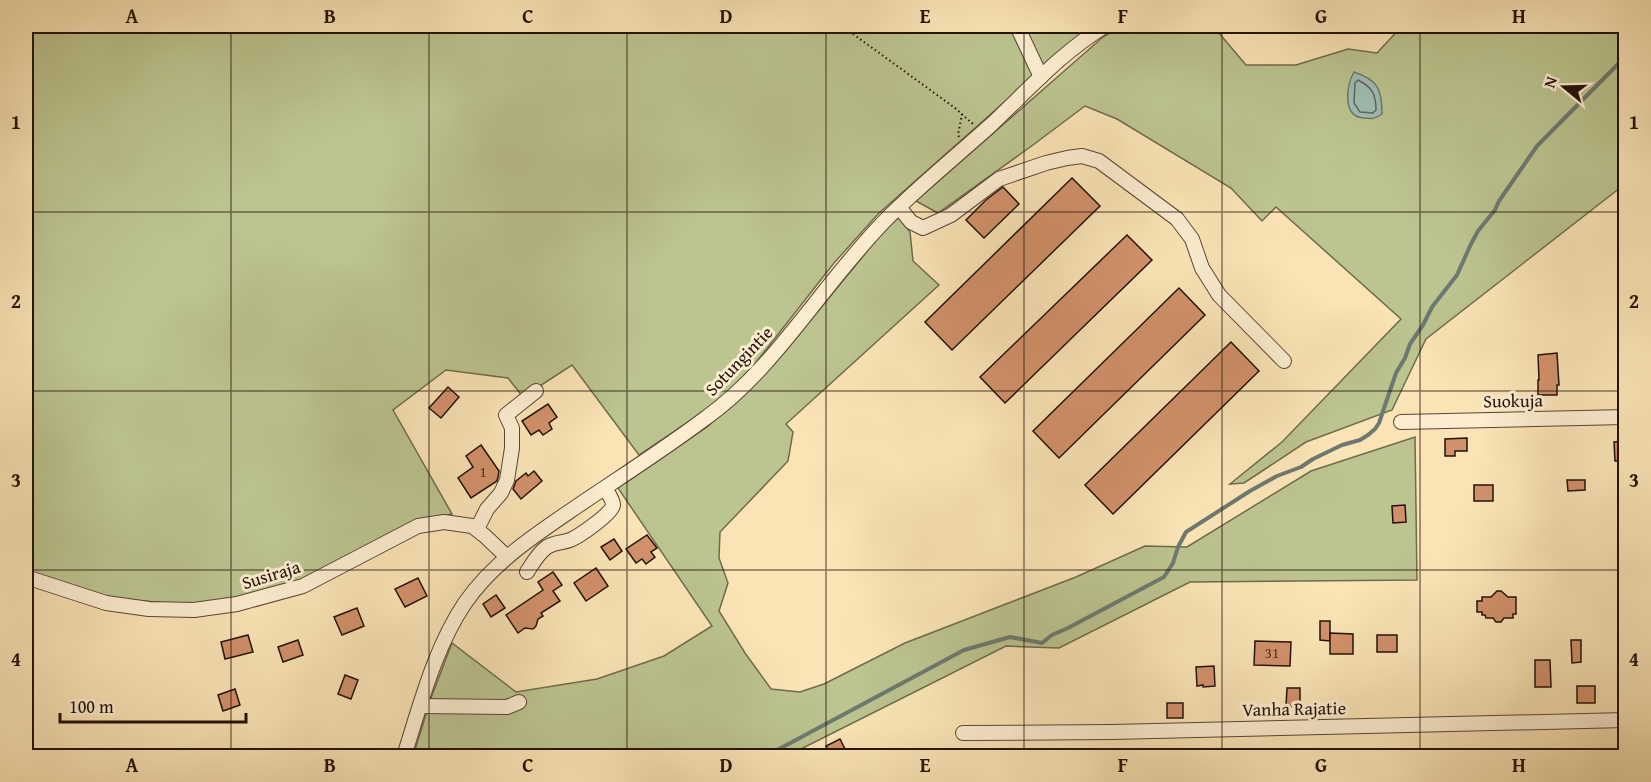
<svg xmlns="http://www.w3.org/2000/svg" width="1651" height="782" font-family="'Gentium Book Plus',serif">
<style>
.green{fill:#bcc48f;stroke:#6f6b4c;stroke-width:1.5}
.water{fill:#9fbeb4;stroke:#6d7970;stroke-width:1.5}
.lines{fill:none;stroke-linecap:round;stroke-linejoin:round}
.shore{stroke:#60685e;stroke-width:1.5}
.stream{stroke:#6d7970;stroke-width:4}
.building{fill:#d2916b;stroke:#221209;stroke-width:1.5}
.minor-casing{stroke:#584634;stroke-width:16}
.path{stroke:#221209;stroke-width:2;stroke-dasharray:1.5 3;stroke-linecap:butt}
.minor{stroke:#fcedd0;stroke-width:14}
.grid{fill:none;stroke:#221209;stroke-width:1.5;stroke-opacity:0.55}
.labels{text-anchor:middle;stroke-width:6;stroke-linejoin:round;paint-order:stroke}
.number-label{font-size:15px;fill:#4e3222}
.street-label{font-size:18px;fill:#221209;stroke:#fcedd0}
.neatline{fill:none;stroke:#221209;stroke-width:2}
.grid-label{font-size:20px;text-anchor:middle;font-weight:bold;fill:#221209}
</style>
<rect width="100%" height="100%" fill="#fae4b6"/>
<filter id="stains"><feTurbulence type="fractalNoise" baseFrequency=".00333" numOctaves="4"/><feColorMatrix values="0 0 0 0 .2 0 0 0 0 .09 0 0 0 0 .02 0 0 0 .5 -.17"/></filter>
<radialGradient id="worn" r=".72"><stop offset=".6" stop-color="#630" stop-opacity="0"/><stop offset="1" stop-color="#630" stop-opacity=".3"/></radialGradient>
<g class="green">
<path d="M26 26H1012L1035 75 878 214 834 263 754 365 729 391 706 410 639 455 572 365 523 397 508 378 446 370 393 410 452 514 418 521 299 581 241 598 193 605 108 598 26 570Z"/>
<path d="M1022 26H1090L1041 67Z"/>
<path d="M1122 26H1213L1246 65H1296L1348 49 1377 53 1402 26H1625V184L1426 339 1392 410 1306 442 1244 483 1230 484 1282 442 1401 319 1276 207 1262 221 1231 188 1117 119 1085 106 1033 145 938 213 916 201 1103 37Z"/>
<path d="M899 217 910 232 913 261 939 285 786 424 793 432 788 461 720 532 719 558 728 583 719 611 745 653 771 689 800 692 824 684 905 643 1076 577 1145 546 1187 547 1311 471 1415 437 1417 580 1190 582 1059 648 1006 646 787 756H413L431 698 452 643 516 692 597 679 664 656 712 626 618 488 707 427 745 394 792 343 882 233Z"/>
</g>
<path class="water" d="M1354 72C1378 80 1382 89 1382 114 1375 119 1372 119 1364 118 1342 117 1346 86 1354 72Z"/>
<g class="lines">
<path class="shore" d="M1358 80C1372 87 1376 94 1376 110L1373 113 1360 112 1354 103 1355 83Z"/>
<g class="stream">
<path d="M340 26 342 27"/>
<path d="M766 756 964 650 1010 637 1042 643 1052 635 1068 628 1164 577 1173 563 1178 547 1186 532 1250 491 1277 476 1301 467 1313 459 1342 445 1360 440 1368 435 1375 429 1379 423 1396 373 1405 358 1410 344 1423 325 1432 307 1457 275 1471 244 1478 231 1495 210 1499 201 1537 146 1626 56"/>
</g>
</g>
<g class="building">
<path d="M1072 178 1100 206 952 350 925 322Z"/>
<path d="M1003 187 1019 204 984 238 966 220 986 200Z"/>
<path d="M1127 235 1152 260 1005 403 980 377Z"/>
<path d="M1179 288 1205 315 1059 458 1033 431Z"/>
<path d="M1231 342 1259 371 1113 514 1085 485Z"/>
<path d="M1557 353 1559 385H1557V395H1538V380H1539L1538 355Z"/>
<path d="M448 387 459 397 441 418 429 408Z"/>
<path d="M548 404 557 417 549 423 552 429 543 435 539 430 531 435 522 421Z"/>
<path d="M1467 438V451H1455V456H1445V439Z"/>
<path d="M1626 441V461H1615L1614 442Z"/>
<path d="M481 445 499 471 498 477 497 481 471 498 458 478 473 467 466 456Z"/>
<path d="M534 471 542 481 521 499 513 489 516 481 526 473 528 476Z"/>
<path d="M1567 480H1585V490L1568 491Z"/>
<rect x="1474" y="485" width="19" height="16"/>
<path d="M1405 505 1406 522 1393 523 1392 506Z"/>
<path d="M647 535 657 548 651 552 655 557 646 564 642 559 636 563 626 549Z"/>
<path d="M614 539 622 551 610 560 601 547Z"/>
<path d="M596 568 608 586 586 601 574 583Z"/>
<path d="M553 572 562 585 553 591 560 601 541 613 543 616 538 619 536 626 533 629 525 628 518 633 506 615 543 590 538 582Z"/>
<path d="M418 578 427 596 405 607 395 589Z"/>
<path d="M1497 591H1501L1508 597H1516V614H1513V618H1504L1501 622H1496L1493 618H1486L1485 615H1482V612H1477V601H1482V597H1491Z"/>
<path d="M496 595 505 608 491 617 483 604Z"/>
<path d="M357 608 364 626 342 635 334 617Z"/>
<path d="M1320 621H1330V641L1320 640Z"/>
<path d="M1330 633 1353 634V654H1330Z"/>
<path d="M248 635 253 652 225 659 221 642Z"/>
<rect x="1377" y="635" width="20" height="17"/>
<path d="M298 640 303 655 283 662 278 647Z"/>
<path d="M1571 640H1581V662L1572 663Z"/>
<path d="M1255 641 1291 642 1290 666 1254 665Z"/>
<path d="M1535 660H1550L1551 687H1535Z"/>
<path d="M1214 666 1215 686 1203 687V685L1197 686 1196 667Z"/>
<path d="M345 675 358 680 351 699 338 694Z"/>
<rect x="1577" y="686" width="18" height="17"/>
<path d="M1287 688H1300V707L1286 706Z"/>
<path d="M235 689 240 705 223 711 218 695Z"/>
<rect x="1167" y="703" width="16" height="15"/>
<path d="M840 739 845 749 831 756 826 746Z"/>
</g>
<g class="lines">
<g class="minor-casing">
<g id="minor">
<path d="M1017 26 1041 77"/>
<path d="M899 207 911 222 923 228 951 215 999 179 1046 163 1067 158 1082 156 1099 161 1177 219 1192 239 1202 268 1219 295 1284 361"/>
<path d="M1401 422 1626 417"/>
<path d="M477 529 487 509 501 493 507 480 512 448V428L506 415 536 391"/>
<path d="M527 572C533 563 538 553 547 547 554 542 562 543 570 540 578 537 613 513 613 505 613 499 607 492 605 488"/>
<path d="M26 577 106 603 149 609 194 610 237 604 303 586 418 526 444 522 472 526 485 536 507 557"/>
<path d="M420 706 507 707 519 702"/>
<path d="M963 733 1112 732 1626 720"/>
<path d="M404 756C420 706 435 647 465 603 494 561 538 533 579 505 622 476 666 448 707 417 764 376 805 313 850 260 865 242 881 223 899 207 929 178 961 152 992 124 1028 90 1062 52 1105 26"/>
</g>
</g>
<g class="path">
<path d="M842 26 955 108 973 124"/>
<path d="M959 137 958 135 962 114"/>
</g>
<use href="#minor" class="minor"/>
</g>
<path class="grid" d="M231 26V756M429 26V756M627 26V756M826 26V756M1024 26V756M1222 26V756M1420 26V756M26 212H1626M26 391H1626M26 570H1626"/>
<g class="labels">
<g class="number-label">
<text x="483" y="477">1</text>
<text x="1272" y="658">31</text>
</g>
<g class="street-label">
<text transform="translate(739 361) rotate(-46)" y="6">Sotungintie</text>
<text transform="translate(1513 401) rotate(-1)" y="6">Suokuja</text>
<text transform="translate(271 575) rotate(-17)" y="6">Susiraja</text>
<text transform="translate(1294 709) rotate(-1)" y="6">Vanha Rajatie</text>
</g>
</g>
<rect width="1651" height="782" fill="none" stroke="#fae4b6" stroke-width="66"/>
<g transform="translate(1564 87) rotate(289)" stroke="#fcedd0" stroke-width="4.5" paint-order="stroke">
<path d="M0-4.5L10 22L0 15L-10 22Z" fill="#221209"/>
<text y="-9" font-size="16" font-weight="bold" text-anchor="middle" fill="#221209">N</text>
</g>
<path d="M60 713v9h186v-9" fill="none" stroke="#221209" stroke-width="3"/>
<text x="69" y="713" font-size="18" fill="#221209" stroke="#fcedd0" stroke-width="4.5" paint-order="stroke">100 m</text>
<rect x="33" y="33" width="1585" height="716" class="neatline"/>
<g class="grid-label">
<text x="132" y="23">A</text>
<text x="330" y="23">B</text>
<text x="528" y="23">C</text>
<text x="726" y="23">D</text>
<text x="925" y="23">E</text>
<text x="1123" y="23">F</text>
<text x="1321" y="23">G</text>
<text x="1519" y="23">H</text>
<text x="16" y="129">1</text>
<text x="1634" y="129">1</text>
<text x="16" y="308">2</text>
<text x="1634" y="308">2</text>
<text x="16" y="487">3</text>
<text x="1634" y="487">3</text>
<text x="16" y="666">4</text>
<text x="1634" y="666">4</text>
<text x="132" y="772">A</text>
<text x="330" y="772">B</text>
<text x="528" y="772">C</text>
<text x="726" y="772">D</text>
<text x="925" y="772">E</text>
<text x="1123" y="772">F</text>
<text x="1321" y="772">G</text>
<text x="1519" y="772">H</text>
</g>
<rect width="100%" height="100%" filter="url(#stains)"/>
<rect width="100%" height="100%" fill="url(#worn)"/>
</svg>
